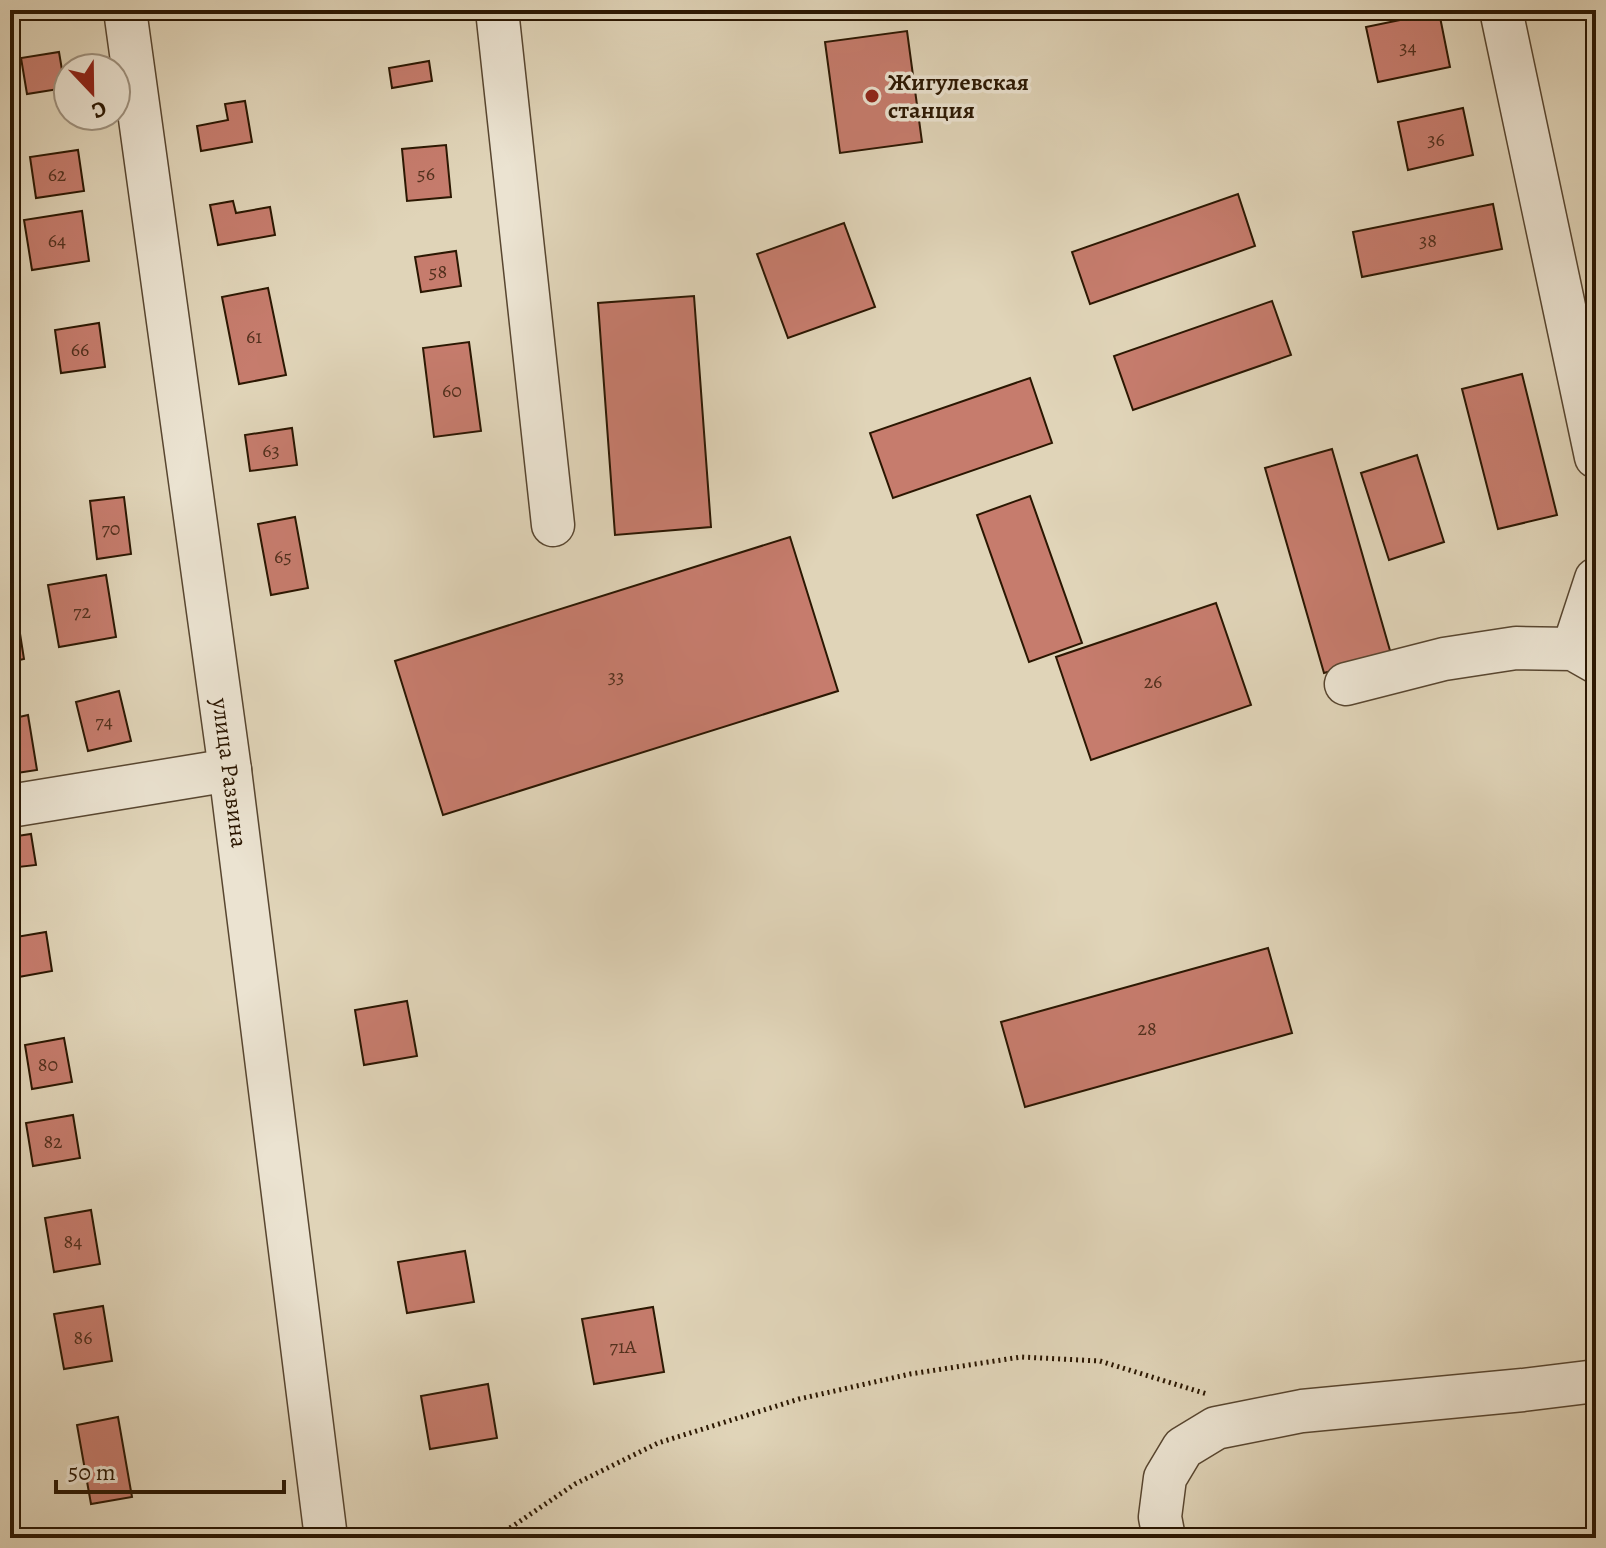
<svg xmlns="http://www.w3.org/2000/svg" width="1606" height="1548" font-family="Alegreya,serif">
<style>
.building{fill:#c67c6d;stroke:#2b1702;stroke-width:2}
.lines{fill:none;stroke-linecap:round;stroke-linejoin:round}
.minor-casing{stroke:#584630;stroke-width:45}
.path{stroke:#2b1702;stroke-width:5;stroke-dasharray:2 4;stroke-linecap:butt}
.minor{stroke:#ebe3d1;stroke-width:42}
.poi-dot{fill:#8f2418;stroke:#ebe3d1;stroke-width:3}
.labels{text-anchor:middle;stroke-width:7;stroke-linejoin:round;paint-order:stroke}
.number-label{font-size:20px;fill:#52301d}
.poi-label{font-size:24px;font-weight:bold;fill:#2b1702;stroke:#ebe3d1;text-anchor:start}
.street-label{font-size:24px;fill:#2b1702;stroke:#ebe3d1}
</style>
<rect width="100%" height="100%" fill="#e0d4b8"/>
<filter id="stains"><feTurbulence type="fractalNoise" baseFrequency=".0025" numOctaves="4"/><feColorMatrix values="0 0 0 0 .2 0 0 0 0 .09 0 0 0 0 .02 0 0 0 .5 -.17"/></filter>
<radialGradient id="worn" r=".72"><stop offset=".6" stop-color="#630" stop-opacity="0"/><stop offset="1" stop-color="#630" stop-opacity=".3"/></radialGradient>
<g class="building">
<path d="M179 10H222V14L179 18Z"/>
<path d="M1439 12 1450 67 1378 82 1366 27Z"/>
<path d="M907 31 922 142 840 153 825 42Z"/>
<path d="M59 52 65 88 27 94 21 58Z"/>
<path d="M429 61 432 81 392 88 389 68Z"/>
<path d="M245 101 252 142 201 151 197 126 228 120 225 104Z"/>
<path d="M1463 108 1473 155 1408 170 1398 122Z"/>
<path d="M446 145 451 197 407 201 402 149Z"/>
<path d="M78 150 84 191 36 198 30 157Z"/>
<path d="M1238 194 1255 246 1090 304 1072 252Z"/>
<path d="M233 201 236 213 270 207 275 235 218 245 210 205Z"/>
<path d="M1493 204 1502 249 1362 277 1353 232Z"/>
<path d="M82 211 89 261 32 270 24 220Z"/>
<path d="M844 223 875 307 788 338 757 254Z"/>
<path d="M456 251 461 286 421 292 415 257Z"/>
<path d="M268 288 286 375 239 384 222 297Z"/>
<path d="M694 296 711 527 615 535 598 303Z"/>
<path d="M1272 301 1291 355 1133 410 1114 356Z"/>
<path d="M99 323 105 367 61 373 55 330Z"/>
<path d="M469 342 481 431 434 437 423 348Z"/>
<path d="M1522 374 1557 515 1498 529 1462 389Z"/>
<path d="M1030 378 1052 443 893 498 870 433Z"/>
<path d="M292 428 297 465 250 471 245 435Z"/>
<path d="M1332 449 1391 654 1324 673 1265 468Z"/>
<path d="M1417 455 1444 542 1389 560 1361 473Z"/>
<path d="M1030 496 1082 643 1029 662 977 515Z"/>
<path d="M124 497 131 554 97 559 90 501Z"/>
<path d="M295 517 308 588 271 595 258 524Z"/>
<path d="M790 537 838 691 443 815 395 661Z"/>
<path d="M106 575 116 637 59 647 48 585Z"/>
<path d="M1216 603 1251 705 1091 760 1056 657Z"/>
<path d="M18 621 24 659 10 662V622Z"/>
<path d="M119 691 131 741 88 751 76 702Z"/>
<path d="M28 715 37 770 10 774V719Z"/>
<path d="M31 834 36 865 10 868V837Z"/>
<path d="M46 932 52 971 13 978 10 957V938Z"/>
<path d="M1268 948 1292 1033 1025 1107 1001 1022Z"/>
<path d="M407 1001 417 1056 364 1065 355 1010Z"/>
<path d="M64 1038 72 1082 32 1089 25 1045Z"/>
<path d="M73 1115 80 1158 33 1166 26 1123Z"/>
<path d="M91 1210 100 1264 54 1272 45 1218Z"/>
<path d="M465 1251 474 1302 407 1313 398 1262Z"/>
<path d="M103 1306 112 1361 64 1369 54 1314Z"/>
<path d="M653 1307 664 1372 594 1384 582 1319Z"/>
<path d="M488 1384 497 1438 430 1449 421 1396Z"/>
<path d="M118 1417 132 1497 91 1504 77 1425Z"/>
</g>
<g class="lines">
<g class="minor-casing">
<g id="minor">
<path id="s1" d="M125 10 230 770 326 1538"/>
<path d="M497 10 553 525"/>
<path d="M1501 10 1596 457"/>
<path d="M1573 649 1596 579"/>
<path d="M1346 684 1444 659 1516 648 1573 649 1596 662"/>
<path d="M10 806 230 770"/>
<path d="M1164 1538 1160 1517 1165 1478 1183 1448 1216 1428 1302 1411 1523 1390 1596 1381"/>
</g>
</g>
<path class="path" d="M495 1538 575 1484 658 1443 799 1399 910 1374 1021 1357 1100 1361 1207 1394"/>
<use href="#minor" class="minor"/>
</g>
<circle class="poi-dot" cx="872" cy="96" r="8"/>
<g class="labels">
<g class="number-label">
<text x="1408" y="54">34</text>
<text x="1436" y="146">36</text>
<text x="426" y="180">56</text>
<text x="57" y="181">62</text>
<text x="57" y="247">64</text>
<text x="1428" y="247">38</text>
<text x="438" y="278">58</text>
<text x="254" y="343">61</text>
<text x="80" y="356">66</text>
<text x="452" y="397">60</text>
<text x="271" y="457">63</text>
<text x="111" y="535">70</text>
<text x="283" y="563">65</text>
<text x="82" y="618">72</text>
<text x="616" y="683">33</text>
<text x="1153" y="688">26</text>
<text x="104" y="728">74</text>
<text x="1147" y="1035">28</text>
<text x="48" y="1071">80</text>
<text x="53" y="1148">82</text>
<text x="73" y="1248">84</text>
<text x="83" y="1344">86</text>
<text x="623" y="1353">71А</text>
</g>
<g class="poi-label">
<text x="888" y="90">Жигулевская<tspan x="888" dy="28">станция</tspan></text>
</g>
<g class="street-label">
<text dy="8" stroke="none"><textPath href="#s1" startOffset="770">улица Развина</textPath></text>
</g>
</g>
<rect width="1606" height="1548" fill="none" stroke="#e0d4b8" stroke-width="40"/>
<rect x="12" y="12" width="1582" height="1524" fill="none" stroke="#2b1702" stroke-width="4"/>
<rect x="20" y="20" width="1566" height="1508" fill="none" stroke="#2b1702" stroke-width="2"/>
<g transform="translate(92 92) rotate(158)"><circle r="38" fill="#ebe3d1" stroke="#9e917e" stroke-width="2"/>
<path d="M0-6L14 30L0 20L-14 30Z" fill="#8f2418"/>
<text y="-12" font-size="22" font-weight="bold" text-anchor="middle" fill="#2b1702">С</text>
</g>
<path d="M56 1480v12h228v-12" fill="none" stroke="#2b1702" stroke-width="4"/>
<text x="68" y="1480" font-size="24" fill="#2b1702" stroke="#ebe3d1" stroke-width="6" paint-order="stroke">50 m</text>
<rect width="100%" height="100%" filter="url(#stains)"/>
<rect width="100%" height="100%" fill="url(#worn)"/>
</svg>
